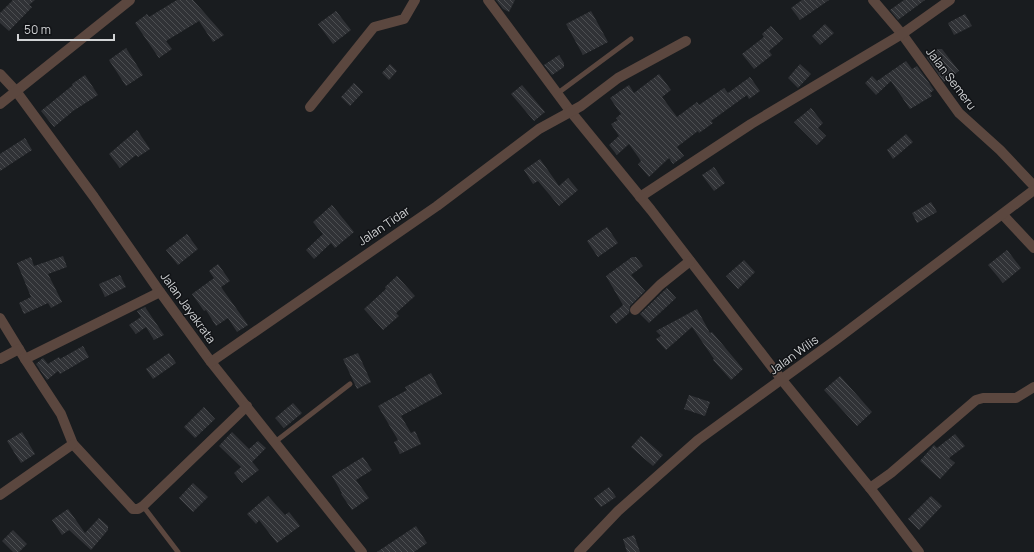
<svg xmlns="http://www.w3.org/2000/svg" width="1034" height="552" font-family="Manrope,sans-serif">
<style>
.building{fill:url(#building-back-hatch)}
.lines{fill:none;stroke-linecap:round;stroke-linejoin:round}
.service{stroke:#5b473f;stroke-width:5}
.minor{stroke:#5b473f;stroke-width:10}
.labels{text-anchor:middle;stroke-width:3;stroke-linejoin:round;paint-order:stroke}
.street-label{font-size:12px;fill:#d1d3d5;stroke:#111316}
</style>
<defs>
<pattern id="building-back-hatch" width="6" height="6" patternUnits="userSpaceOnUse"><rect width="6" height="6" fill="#303236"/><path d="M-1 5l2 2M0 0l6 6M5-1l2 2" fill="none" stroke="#4d4f52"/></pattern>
</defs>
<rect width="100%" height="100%" fill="#191c1f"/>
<g class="building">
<path d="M13 0H35L29 5 32 7 9 31 0 23V13Z"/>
<path d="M177 0H193L224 35 213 42 199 21 166 41 172 49 159 58 135 23 147 14 149 17Z"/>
<path d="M496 0H515L509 12 503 9Z"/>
<path d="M802 0H829L800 20 791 8Z"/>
<path d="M904 0H925L898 20 890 10Z"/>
<path d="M336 11 351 30 333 44 318 24Z"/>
<path d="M591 11 608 42 583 55 566 24Z"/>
<path d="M965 14 972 26 954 35 948 23Z"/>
<path d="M825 24 834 33 820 45 812 36Z"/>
<path d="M771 26 783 39 769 51 772 55 754 69 742 54 764 37 762 34Z"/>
<path d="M126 48 143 75 126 86 109 60Z"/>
<path d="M938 49H942L959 71 944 82 927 58Z"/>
<path d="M559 55 564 63V67L552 75 544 65Z"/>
<path d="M906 61 912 69 917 66 934 90 930 93 932 96 910 109 891 81 876 95 865 83 872 76 877 81Z"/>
<path d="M390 64 397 71 389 80 382 73Z"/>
<path d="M800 64 811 74 798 88 788 78Z"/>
<path d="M659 74 671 90 662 97 677 117 697 102 699 105 724 88 728 93 750 77 760 91 749 99 747 95 711 121 713 123 699 133 698 131 677 147 684 156 673 164 669 158 649 177 638 164 641 161 629 144 617 155 609 145 619 136 611 124 618 120 616 118 621 114 610 98 629 85 634 93Z"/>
<path d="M85 75 98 95 73 111 54 127 41 111 73 85 72 84Z"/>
<path d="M354 83 363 92 350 106 341 97Z"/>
<path d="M522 85 545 112 534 121 511 94Z"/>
<path d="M811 108 823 123 818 128 826 136 817 145 794 122Z"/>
<path d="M137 130 150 149 138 157 136 155 120 168 109 154Z"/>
<path d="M906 134 913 142 893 159 887 150Z"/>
<path d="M25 138 32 150 0 171V154Z"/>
<path d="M540 159 559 186 568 178 578 190 559 206 538 181 533 184 524 170Z"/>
<path d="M714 167 725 183 714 191 702 175Z"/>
<path d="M931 202 937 212 917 223 912 213Z"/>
<path d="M332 205 354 232 335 248 331 243 314 259 306 250 323 234 313 222Z"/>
<path d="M607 227 618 243 598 257 587 241Z"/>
<path d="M187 234 198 249 178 265 166 250Z"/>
<path d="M1007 250 1021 268 1003 283 988 265Z"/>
<path d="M63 256 67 267 48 274 62 302 51 308 48 303 24 314 19 303 31 297 17 263 31 257 34 266Z"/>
<path d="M632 257H636L643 266 631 275 645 291 630 306 629 313 616 324 610 316 623 305 606 276Z"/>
<path d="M744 260 755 272 738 289 726 276Z"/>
<path d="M218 264 230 281 221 287 248 325 237 332 228 318 216 326 206 310 204 311 192 294 214 278 209 271Z"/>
<path d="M120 275 126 287 105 297 99 284Z"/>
<path d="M397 276 415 296 396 313 399 316 383 330 364 309 386 289 385 287Z"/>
<path d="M667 288 676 298 649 323 640 314Z"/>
<path d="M145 307 164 335 154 340 146 327 136 334 129 325 141 317 137 311Z"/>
<path d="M697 309 710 333 712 332 743 369 731 380 713 360 714 359 692 327 666 350 656 339 661 336 656 331Z"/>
<path d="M83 346 89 357 60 374 58 371 47 380 36 364 43 358 48 364 59 357 60 359Z"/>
<path d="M169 353 176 363 153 379 146 369Z"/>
<path d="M358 353 371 382 357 389 343 359Z"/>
<path d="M431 373 442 394 401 416 411 433 415 431 421 444 400 454 394 442 398 440 378 406 407 390 405 387Z"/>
<path d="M840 376 872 412 857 426 824 390Z"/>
<path d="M689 395 710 402 705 416 684 409Z"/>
<path d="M293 403 302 413 284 428 275 418Z"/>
<path d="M204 407 215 419 195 438 184 427Z"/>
<path d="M22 432 35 454 21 463 7 441Z"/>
<path d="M232 432 249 449 258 441 266 448 252 462 259 470 242 483 234 473 241 467 219 446Z"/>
<path d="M955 434 965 446 949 458 955 463 940 479 920 461 934 445 937 448Z"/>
<path d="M641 436 663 455 653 466 631 447Z"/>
<path d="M363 457 372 470 356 480 369 498 352 510 341 494 342 493 332 476Z"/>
<path d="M193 483 208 497 193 512 179 498Z"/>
<path d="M609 487 616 497 601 507 594 498Z"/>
<path d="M268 496 285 515 289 512 300 526 277 543 259 520 256 524 247 514Z"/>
<path d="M931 496 942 506 919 530 908 519Z"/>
<path d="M68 509 85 533 99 518 108 526V530L91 550 69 530 62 535 52 520Z"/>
<path d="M416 526 427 543 414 552H377Z"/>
<path d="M13 530 27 544 19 552H13L2 541Z"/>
<path d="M634 535 640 552H627L623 539Z"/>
</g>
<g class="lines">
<g class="service">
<path d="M558 93 631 39"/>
<path d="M275 442 350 384"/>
<path d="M143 506 178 552"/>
</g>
<g class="minor">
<path d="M488 0 571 112 651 210 782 380 870 488 919 552"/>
<path d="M873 0 902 34 959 113 1000 150 1034 186"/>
<path d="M0 74 16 91 94 197 160 292 211 362 362 552"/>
<path d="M0 104 130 0"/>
<path d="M310 107 374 27 404 19 415 0"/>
<path d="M640 197 751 124 902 34 950 0"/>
<path d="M1003 215 1034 248"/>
<path d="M635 310 660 285 690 261"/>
<path d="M0 318 25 359 160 292"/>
<path d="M0 359 19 349"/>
<path d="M25 359 61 414 73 444 133 509H138L143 506 247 406"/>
<path d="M211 362 437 206 539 129 581 106 618 78 686 41"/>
<path d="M870 488 891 473 976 400 983 398H1016L1034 387"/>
<path d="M0 495 73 444"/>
<path d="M579 552 618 511 698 440 837 339 1034 190"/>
</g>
</g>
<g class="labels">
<g class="street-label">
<text transform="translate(951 79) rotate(53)" y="4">Jalan Semeru</text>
<text transform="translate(384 226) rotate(-34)" y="4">Jalan Tidar</text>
<text transform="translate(188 308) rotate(54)" y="4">Jalan Jayakrata</text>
<text transform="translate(794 355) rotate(-36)" y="4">Jalan Wilis</text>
</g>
</g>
<path d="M18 34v6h96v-6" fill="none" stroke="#d1d3d5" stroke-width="2"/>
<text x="24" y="34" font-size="12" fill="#d1d3d5" stroke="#111316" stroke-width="3" paint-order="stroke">50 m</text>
</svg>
